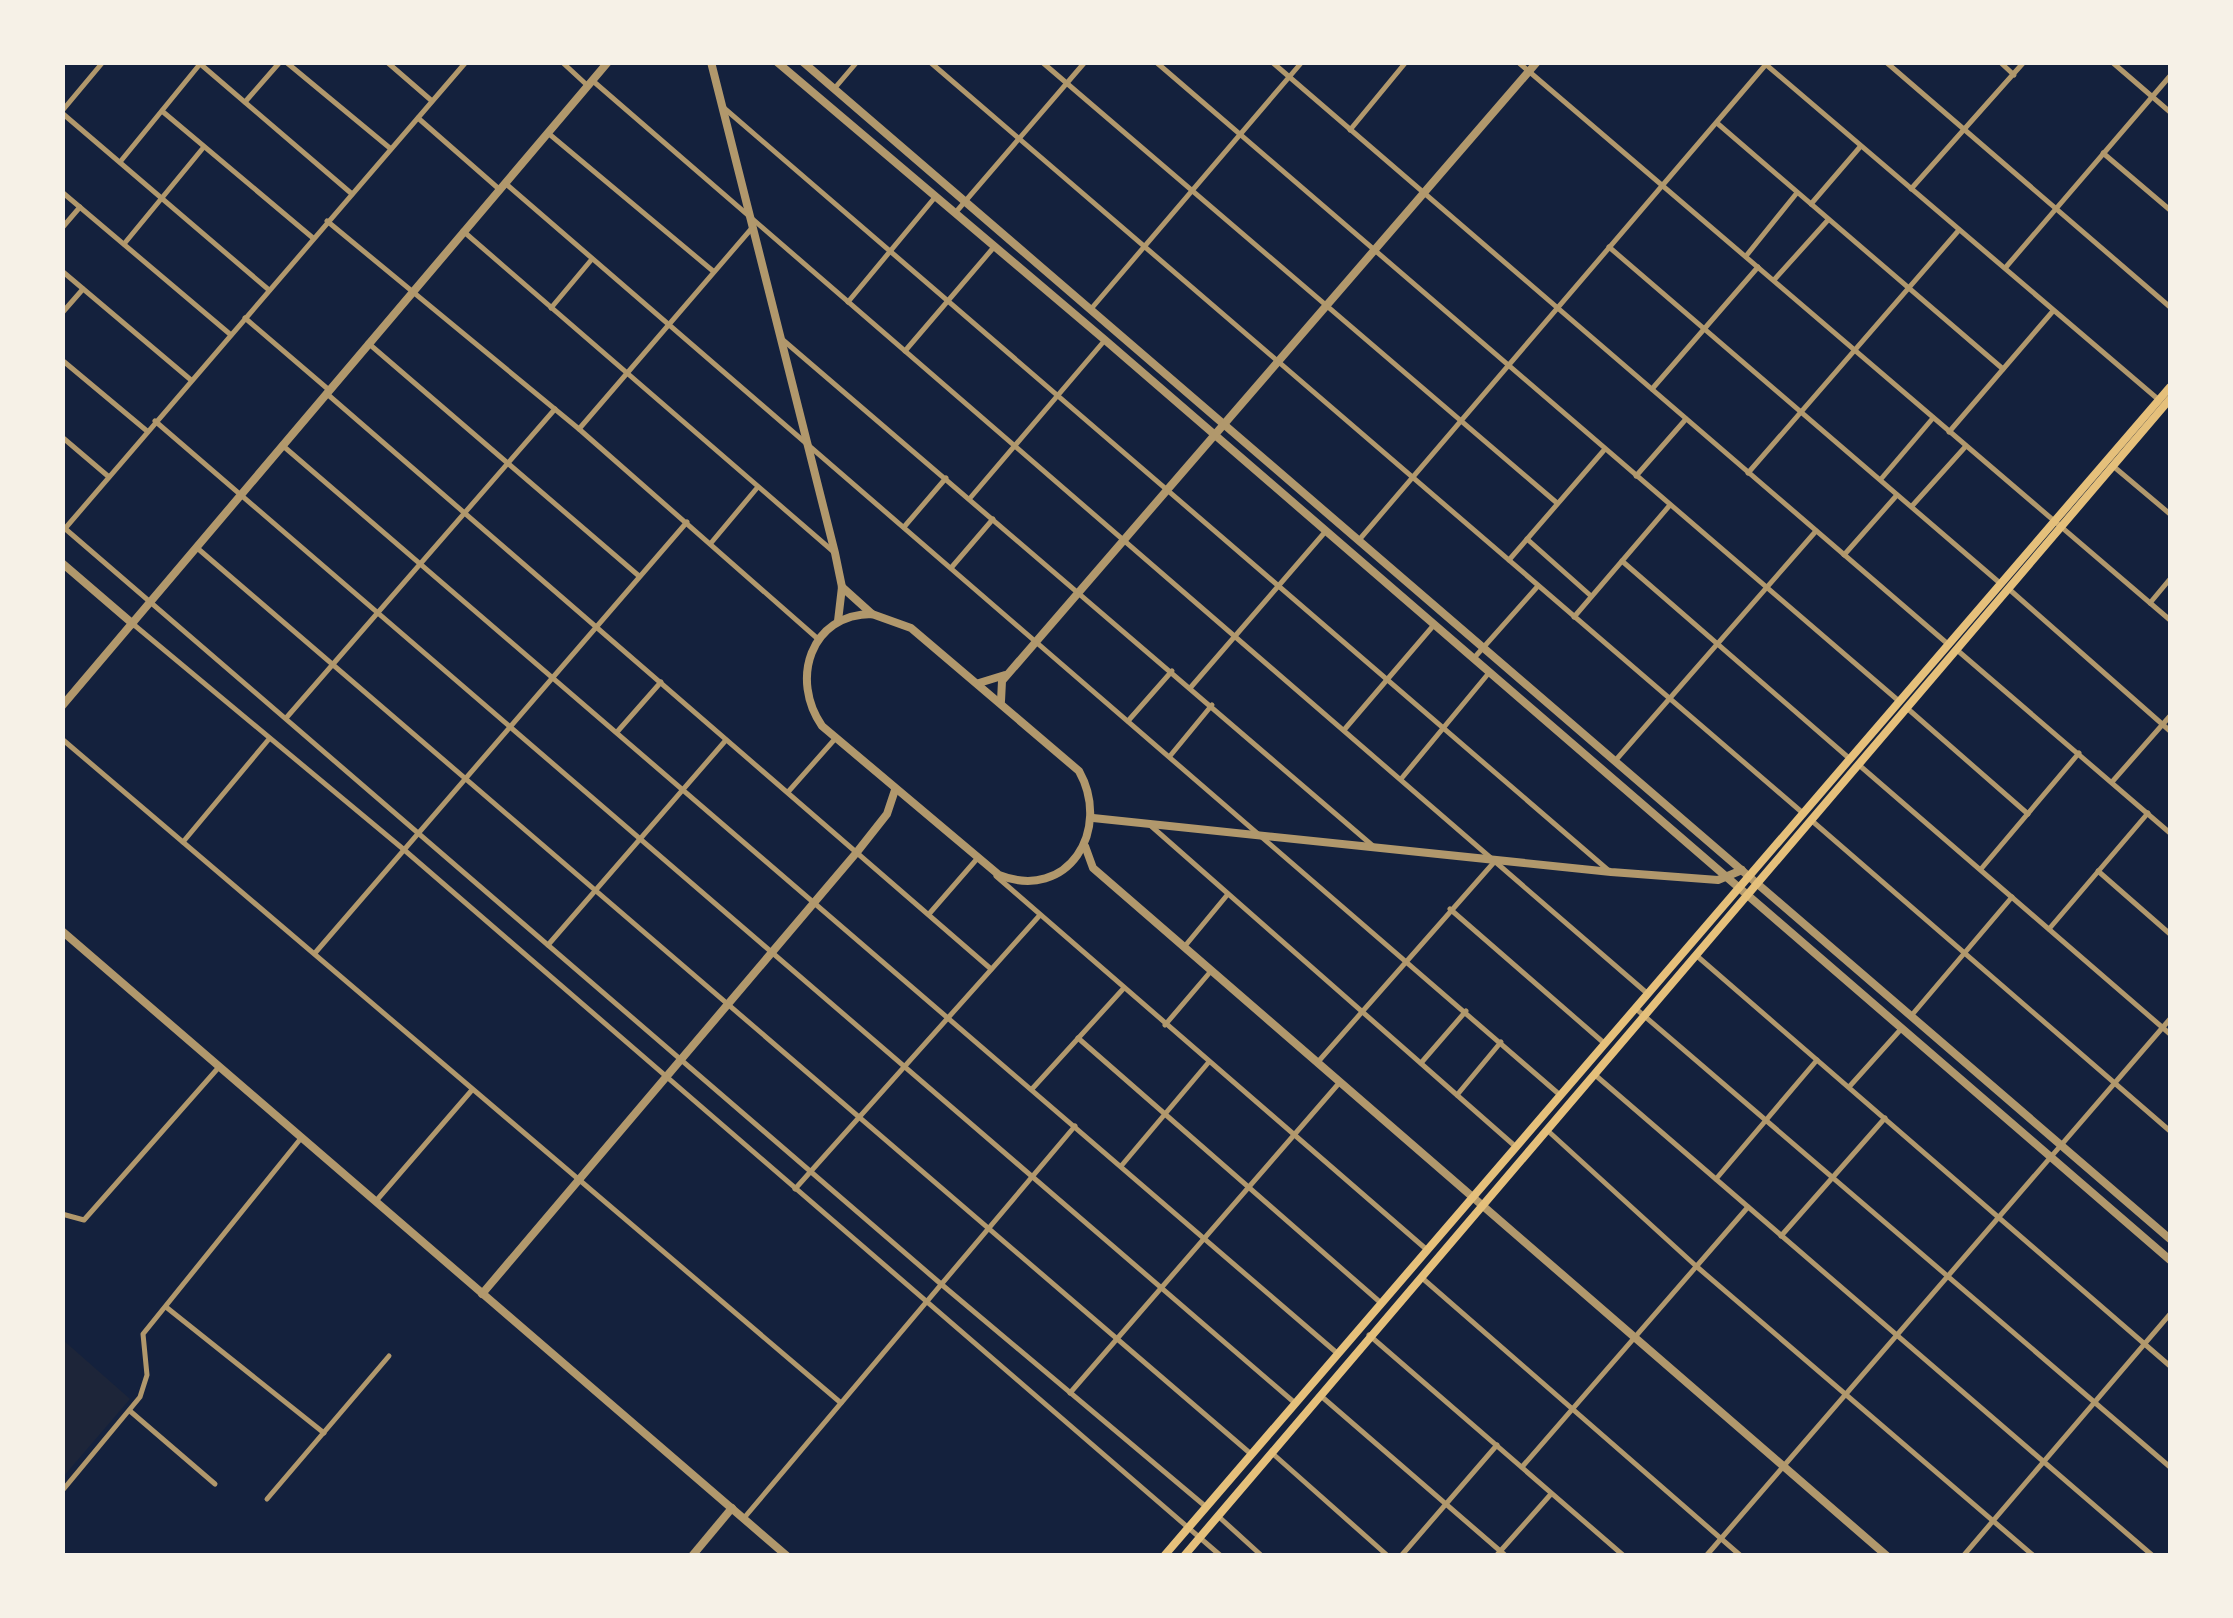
<svg xmlns="http://www.w3.org/2000/svg" width="2233" height="1618" font-family="'Public Sans',sans-serif">
<style>
.green{fill:#1d2539}
.lines{fill:none;stroke-linecap:round;stroke-linejoin:round}
.minor{stroke:#b1986c;stroke-width:5}
.tertiary{stroke:#b1986c;stroke-width:8}
.secondary{stroke:#e5c07b;stroke-width:8}
</style>
<rect width="100%" height="100%" fill="#14213d"/>
<path class="green" d="M63 1340 130 1399 63 1477Z"/>
<g class="lines">
<g class="minor">
<path d="M198 62 352 194"/>
<path d="M286 62 391 149"/>
<path d="M387 62 432 101"/>
<path d="M562 62 588 86"/>
<path d="M930 62 1804 814"/>
<path d="M1042 62 1557 503"/>
<path d="M1156 62 1900 702"/>
<path d="M1272 62 1949 645"/>
<path d="M1518 62 2170 620"/>
<path d="M1763 62 2159 400"/>
<path d="M1886 62 2170 307"/>
<path d="M2000 62 2014 75"/>
<path d="M2112 62 2170 112"/>
<path d="M593 81 1648 994"/>
<path d="M834 89 857 62"/>
<path d="M245 102 280 62"/>
<path d="M724 108 1608 870"/>
<path d="M62 111 103 62"/>
<path d="M162 111 313 238"/>
<path d="M62 113 269 290"/>
<path d="M418 118 499 189"/>
<path d="M1717 123 2003 369"/>
<path d="M1350 130 1406 62"/>
<path d="M548 133 713 271"/>
<path d="M2103 153 2170 210"/>
<path d="M120 162 200 64"/>
<path d="M505 183 1560 1095"/>
<path d="M1911 189 2024 62"/>
<path d="M62 192 231 335"/>
<path d="M1811 204 1860 147"/>
<path d="M956 212 1085 62"/>
<path d="M327 221 579 429 818 639"/>
<path d="M62 228 80 207"/>
<path d="M463 231 835 553"/>
<path d="M124 244 203 148"/>
<path d="M1609 247 2001 584"/>
<path d="M1746 256 1796 194"/>
<path d="M2006 267 2170 76"/>
<path d="M62 271 191 380"/>
<path d="M1774 280 1828 220"/>
<path d="M848 302 936 196"/>
<path d="M551 308 592 259"/>
<path d="M1091 309 1302 62"/>
<path d="M62 313 83 289"/>
<path d="M245 318 329 390"/>
<path d="M783 340 1373 846"/>
<path d="M368 343 639 576"/>
<path d="M905 351 994 247"/>
<path d="M62 360 147 431"/>
<path d="M1652 389 1758 267"/>
<path d="M326 393 991 969"/>
<path d="M155 421 1295 1403"/>
<path d="M579 429 752 228"/>
<path d="M1949 432 2053 311"/>
<path d="M62 437 109 477"/>
<path d="M282 445 1337 1353"/>
<path d="M2113 466 2170 514"/>
<path d="M1748 473 1959 230"/>
<path d="M1636 476 1686 419"/>
<path d="M1881 479 1933 418"/>
<path d="M971 497 1105 340"/>
<path d="M1912 506 1966 446"/>
<path d="M62 526 941 1284 1205 1506"/>
<path d="M904 527 946 478"/>
<path d="M62 532 466 62"/>
<path d="M1527 539 1591 596"/>
<path d="M1359 540 1768 62"/>
<path d="M711 543 757 488"/>
<path d="M196 547 1251 1454"/>
<path d="M1844 555 1897 495"/>
<path d="M1509 560 1605 449"/>
<path d="M1622 561 1850 759"/>
<path d="M951 568 993 519"/>
<path d="M2010 590 2170 731"/>
<path d="M2150 603 2170 579"/>
<path d="M1574 617 1670 505"/>
<path d="M133 624 402 848 1221 1556"/>
<path d="M1957 650 2170 833"/>
<path d="M1474 658 1538 586"/>
<path d="M1191 687 1325 532"/>
<path d="M1908 709 2028 814"/>
<path d="M287 717 555 409"/>
<path d="M1128 721 1172 671"/>
<path d="M1344 730 1433 626"/>
<path d="M617 732 661 682"/>
<path d="M62 739 841 1403"/>
<path d="M1170 756 1212 705"/>
<path d="M1615 761 1816 531"/>
<path d="M1859 765 2170 1034"/>
<path d="M1401 779 1488 674"/>
<path d="M2112 782 2170 716"/>
<path d="M788 792 834 740"/>
<path d="M1811 820 2170 1131"/>
<path d="M1150 825 1516 1147"/>
<path d="M183 842 269 739"/>
<path d="M1981 869 2079 753"/>
<path d="M2098 871 2170 934"/>
<path d="M996 876 1426 1249"/>
<path d="M1450 909 1604 1043"/>
<path d="M929 914 976 860"/>
<path d="M2049 929 2148 813"/>
<path d="M548 945 726 740"/>
<path d="M1185 946 1228 894"/>
<path d="M315 953 687 522"/>
<path d="M1697 956 2170 1366"/>
<path d="M1635 1008 2170 1467"/>
<path d="M1911 1016 2012 897"/>
<path d="M1165 1025 1211 971"/>
<path d="M1078 1038 1381 1303"/>
<path d="M1317 1063 1496 860"/>
<path d="M1421 1063 1466 1011"/>
<path d="M1594 1074 2153 1556"/>
<path d="M1849 1087 1902 1028"/>
<path d="M1032 1089 1123 989"/>
<path d="M1457 1095 1501 1042"/>
<path d="M1547 1130 1696 1266 2034 1556"/>
<path d="M1122 1165 1208 1063"/>
<path d="M1716 1179 1817 1060"/>
<path d="M795 1189 1040 915"/>
<path d="M376 1201 472 1090"/>
<path d="M62 1214 84 1220 219 1067"/>
<path d="M1781 1236 1885 1118"/>
<path d="M1421 1277 1741 1556"/>
<path d="M166 1307 324 1433"/>
<path d="M1369 1335 1624 1556"/>
<path d="M1070 1393 1340 1082"/>
<path d="M1321 1396 1506 1556"/>
<path d="M130 1411 215 1484"/>
<path d="M1272 1453 1388 1556"/>
<path d="M1522 1467 1748 1207"/>
<path d="M62 1491 140 1397 147 1375 143 1334 302 1137"/>
<path d="M267 1499 389 1356"/>
<path d="M1218 1516 1262 1556"/>
<path d="M744 1518 1075 1126"/>
<path d="M1401 1556 1497 1445"/>
<path d="M1496 1556 1551 1494"/>
<path d="M1706 1556 2170 1019"/>
<path d="M1963 1556 2170 1314"/>
</g>
<g class="tertiary">
<path d="M711 62 835 553 842 587 838 621"/>
<path d="M777 62 1105 340 2170 1260"/>
<path d="M803 62 2170 1239"/>
<path d="M62 563 133 624"/>
<path d="M842 587 872 614"/>
<path d="M872 614 911 628 1079 771C1112 830 1068 902 999 875L822 726C790 680 810 614 872 614Z"/>
<path d="M979 683 1005 675"/>
<path d="M1001 701 1002 681 1537 62"/>
<path d="M62 706 608 62"/>
<path d="M1093 818 1611 872 1718 880 1742 870"/>
<path d="M1085 846 1093 868 1887 1556"/>
<path d="M62 931 787 1556"/>
<path d="M482 1294 857 852 887 814 895 790"/>
<path d="M692 1556 732 1508"/>
</g>
<g class="secondary">
<path d="M1164 1556 2170 387"/>
<path d="M1184 1556 2170 399"/>
</g>
</g>
<rect width="2233" height="1618" fill="none" stroke="#f6f1e7" stroke-width="130"/>
</svg>
